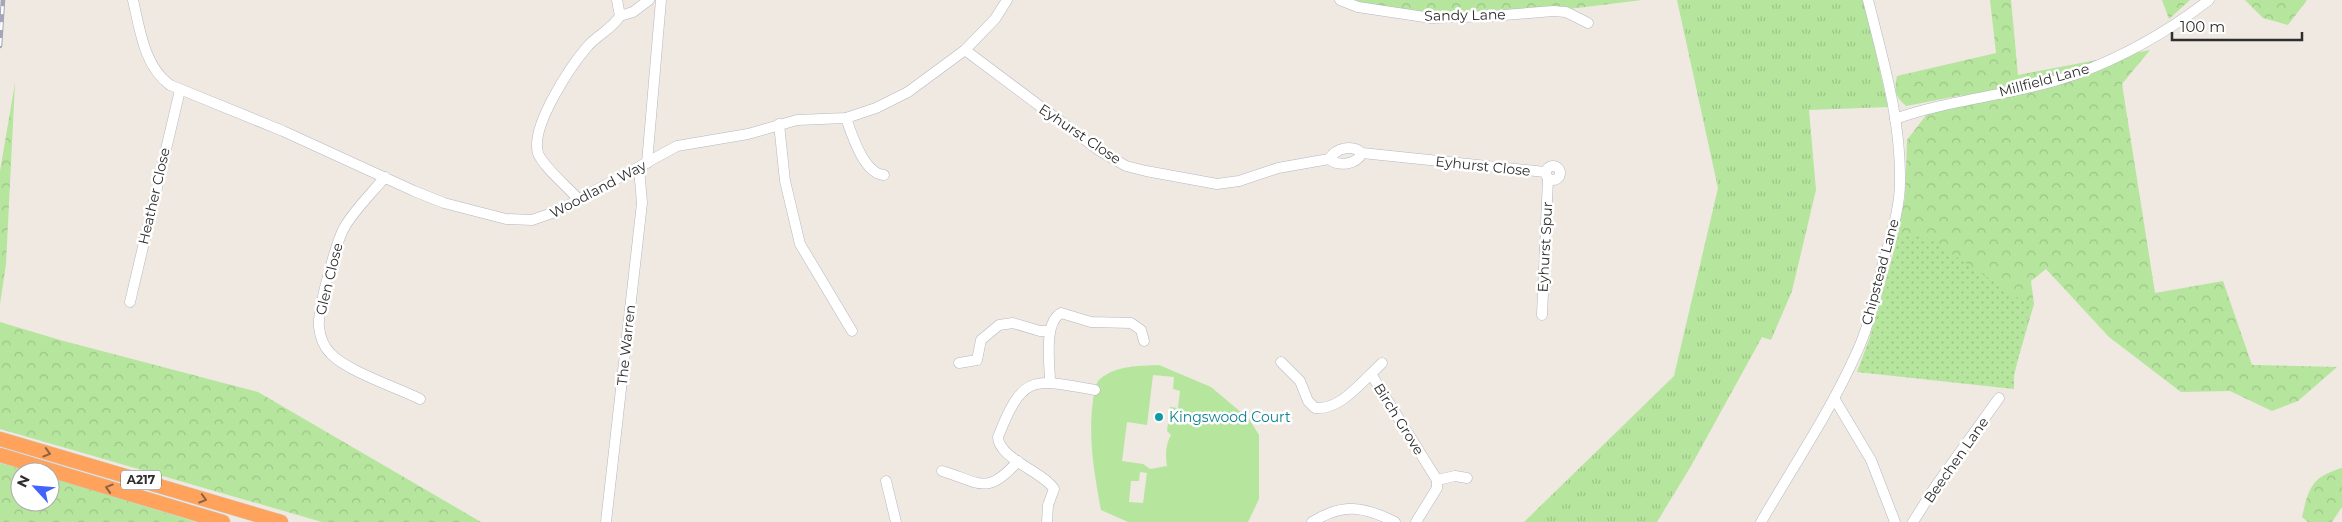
<svg xmlns="http://www.w3.org/2000/svg" width="2342" height="522" font-family="Montserrat,sans-serif">
<style>
.grass{fill:url(#grass-tufts)}
.forest{fill:url(#forest-crowns)}
.park{fill:url(#park-dots)}
.garden{fill:#b6e59e;fill-rule:evenodd}
.lines{fill:none;stroke-linecap:round;stroke-linejoin:round}
.minor-casing{stroke:#b4b7c1;stroke-width:11}
.highway-casing{stroke:#c9c9c9;stroke-width:15}
.minor{stroke:#fff;stroke-width:10}
.highway{stroke:#ffa35c;stroke-width:14}
.rail-casing{stroke:#a3a6b8;stroke-width:4.5}
.rail{stroke:#fff;stroke-width:2.5;stroke-dasharray:8;stroke-linecap:butt}
.oneway{stroke:#8c6343}
.culture-dot{fill:#0f9aa8;stroke:#fff;stroke-width:2}
.labels{text-anchor:middle;stroke-width:5;stroke-linejoin:round;paint-order:stroke}
.shield{fill:#fff;stroke:#6d6d6d;stroke-width:1}
.shield-label{font-size:12px;font-weight:bold;fill:#2e2e2e}
.street-label{font-size:14px;fill:#2e2e2e;stroke:#fff}
.culture-label{font-size:14px;fill:#0d838f;stroke:#fff;text-anchor:start}
</style>
<defs>
<pattern id="grass-tufts" width="24" height="20" patternUnits="userSpaceOnUse" patternTransform="scale(1.25)"><rect width="24" height="20" fill="#b6e59e"/><path d="M3 7l-1-3M5 7V3M7 7l1-3M15 17l-1-3M17 17v-4M19 17l1-3" fill="none" stroke="#9dc588"/></pattern>
<pattern id="forest-crowns" width="20" height="18" patternUnits="userSpaceOnUse" patternTransform="scale(1.25)"><rect width="20" height="18" fill="#b6e59e"/><path d="M2 6a3 3 0 1 1 6 0M12 15a3 3 0 1 1 6 0" fill="none" stroke="#9dc588"/></pattern>
<pattern id="park-dots" width="8" height="8" patternUnits="userSpaceOnUse" patternTransform="scale(1.25)"><rect width="8" height="8" fill="#b6e59e"/><path d="M2 2h.1M6 6h.1" fill="none" stroke="#9dc588" stroke-width="1.8" stroke-linecap="round"/></pattern>
</defs>
<rect width="100%" height="100%" fill="#efe9e1"/>
<path class="grass" d="M1677 0H1864L1888 107 1809 110 1816 190 1792 291 1771 340 1762 337 1691 466 1657 522H1524L1674 376 1718 188Z"/>
<g class="forest">
<path d="M1340 0H1642L1553 11 1431 18Z"/>
<path d="M1990 0H2011L2018 75 2150 50 2122 84 2155 293 2223 281 2252 365 2337 367 2298 401 2272 411 2230 391 2181 392 2109 337 2046 269 2031 281 2034 304 2016 366 1921 249 1893 245 1905 198 1907 140 1927 114 1963 95 1906 106C1895 97 1894 90 1897 76L1996 53Z"/>
<path d="M2162 0H2190L2169 19Z"/>
<path d="M2245 0H2307L2288 25 2263 18Z"/>
<path d="M15 83 6 264 0 304V171Z"/>
<path d="M0 322 60 340 258 392 481 522H322L0 429Z"/>
<path d="M0 463 32 472H20V502H50V477L196 522H0Z"/>
<path d="M2342 468V507L2332 522H2308L2302 517C2309 488 2311 477 2342 468Z"/>
</g>
<path class="park" d="M1899 233 1930 239 2030 306 2014 376V389L1857 372 1869 340Z"/>
<path class="garden" d="M1159 365 1211 387 1249 419 1259 435V499L1248 522H1128L1101 510C1094 472 1088 439 1093 400 1094 393 1095 383 1100 379 1117 365 1139 366 1159 365ZM1153 375 1174 377 1173 389 1180 391 1178 408 1170 407 1167 431 1171 435C1166 443 1165 456 1167 466L1150 469 1143 464 1122 461 1127 422 1147 425ZM1140 472 1147 473 1143 503 1129 502 1131 481H1139Z"/>
<g class="lines">
<g class="minor-casing">
<g id="minor">
<path d="M133 0C140 30 144 66 170 85L283 131 414 191 444 203 506 219 532 220 558 211 677 146 748 134 797 120 846 118 876 108 908 92 965 50 995 19 1007 0"/>
<path d="M1340 0 1358 7 1431 18 1492 16 1553 11 1566 12 1588 23"/>
<path d="M620 16 633 12 649 0"/>
<path d="M965 50 1100 151 1126 166 1146 171 1217 184 1239 181 1278 168 1329 159C1336 148 1352 144 1362 153 1356 165 1339 167 1329 159"/>
<path d="M846 118C852 135 864 174 884 175"/>
<path d="M1895 119C1954 98 2018 95 2076 74 2123 57 2170 30 2209 0"/>
<path d="M779 124 785 181 800 244 852 331"/>
<path d="M1362 153 1545 172"/>
<path d="M647 163 661 0"/>
<circle cx="1553" cy="173" r="7"/>
<path d="M385 177C372 193 354 210 344 228 336 243 317 311 319 327 320 337 324 347 331 354 347 371 398 388 420 399"/>
<path d="M578 199C568 187 543 167 538 153 530 127 570 67 587 47 597 35 611 30 620 16L617 0"/>
<path d="M130 302 180 90"/>
<path d="M1542 315 1548 179"/>
<path d="M1281 362 1300 381 1308 401 1315 408C1338 410 1356 388 1371 374L1437 480V488L1416 522"/>
<path d="M959 363 977 360 981 340 999 325 1013 323 1040 331H1049"/>
<path d="M1371 374 1382 363"/>
<path d="M1050 382C1050 365 1043 323 1061 313L1091 322 1131 323 1141 330 1144 341"/>
<path d="M1834 398 1871 460 1895 522"/>
<path d="M942 471C981 483 987 496 1018 461"/>
<path d="M1437 480 1455 476 1467 478"/>
<path d="M886 481 896 522"/>
<path d="M606 522 642 203 639 168"/>
<path d="M1047 522 1048 505 1054 489C1045 473 998 458 998 437 1023 373 1033 379 1095 390"/>
<path d="M1312 522C1343 503 1363 506 1395 522"/>
<path d="M1761 522C1793 467 1830 412 1856 354 1870 325 1876 291 1884 260 1891 235 1900 208 1900 182 1901 119 1883 60 1868 0"/>
<path d="M1913 522 1935 487 1999 398"/>
</g>
</g>
<g class="highway-casing">
<g id="highway">
<path d="M0 439 281 522"/>
<path d="M0 455 223 522"/>
</g>
</g>
<use href="#minor" class="minor"/>
<use href="#highway" class="highway"/>
<g class="rail-casing">
<path id="rail" d="M0 46 3 0"/>
</g>
<use href="#rail" class="rail"/>
</g>
<defs><path id="oneway-chevron" d="M-2-3.5L2.5 0L-2 3.5" fill="none" stroke-width="1.6" stroke-linecap="round" stroke-linejoin="round" transform="scale(1.25)"/></defs>
<g class="oneway">
<use href="#oneway-chevron" transform="translate(47 453) rotate(16)"/>
<use href="#oneway-chevron" transform="translate(109 488) rotate(-163)"/>
<use href="#oneway-chevron" transform="translate(203 499) rotate(16)"/>
</g>
<circle class="culture-dot" cx="1159" cy="417" r="5"/>
<g class="labels">
<rect class="shield" x="121" y="470.5" width="40" height="19" rx="4"/>
<g class="shield-label">
<text x="141" y="484">A217</text>
</g>
<g class="street-label">
<text transform="translate(1465 15) rotate(-1)" y="5">Sandy Lane</text>
<text transform="translate(2044 80) rotate(-15)" y="5">Millfield Lane</text>
<text transform="translate(1080 134) rotate(34)" y="5">Eyhurst Close</text>
<text transform="translate(1483 166) rotate(6)" y="5">Eyhurst Close</text>
<text transform="translate(598 189) rotate(-28)" y="5">Woodland Way</text>
<text transform="translate(154 196) rotate(-77)" y="5">Heather Close</text>
<text transform="translate(1545 247) rotate(-87)" y="5">Eyhurst Spur</text>
<text transform="translate(1880 272) rotate(-75)" y="5">Chipstead Lane</text>
<text transform="translate(329 279) rotate(-76)" y="5">Glen Close</text>
<text transform="translate(626 345) rotate(-84)" y="5">The Warren</text>
<text transform="translate(1399 419) rotate(58)" y="5">Birch Grove</text>
<text transform="translate(1956 460) rotate(-55)" y="5">Beechen Lane</text>
</g>
<g class="culture-label">
<text x="1169" y="422">Kingswood Court</text>
</g>
</g>
<g transform="translate(35 487) rotate(296)"><circle r="24" fill="#ffffff" stroke="#ababab"/>
<path d="M0-4L9 19L0 12L-9 19Z" fill="#4264fb"/>
<text y="-8" font-size="14" font-weight="bold" text-anchor="middle" fill="#2e2e2e">N</text>
</g>
<path d="M2172 32v8h130v-8" fill="none" stroke="#2e2e2e" stroke-width="2.5"/>
<text x="2180" y="32" font-size="15" fill="#2e2e2e" stroke="#ffffff" stroke-width="4" paint-order="stroke">100 m</text>
</svg>
